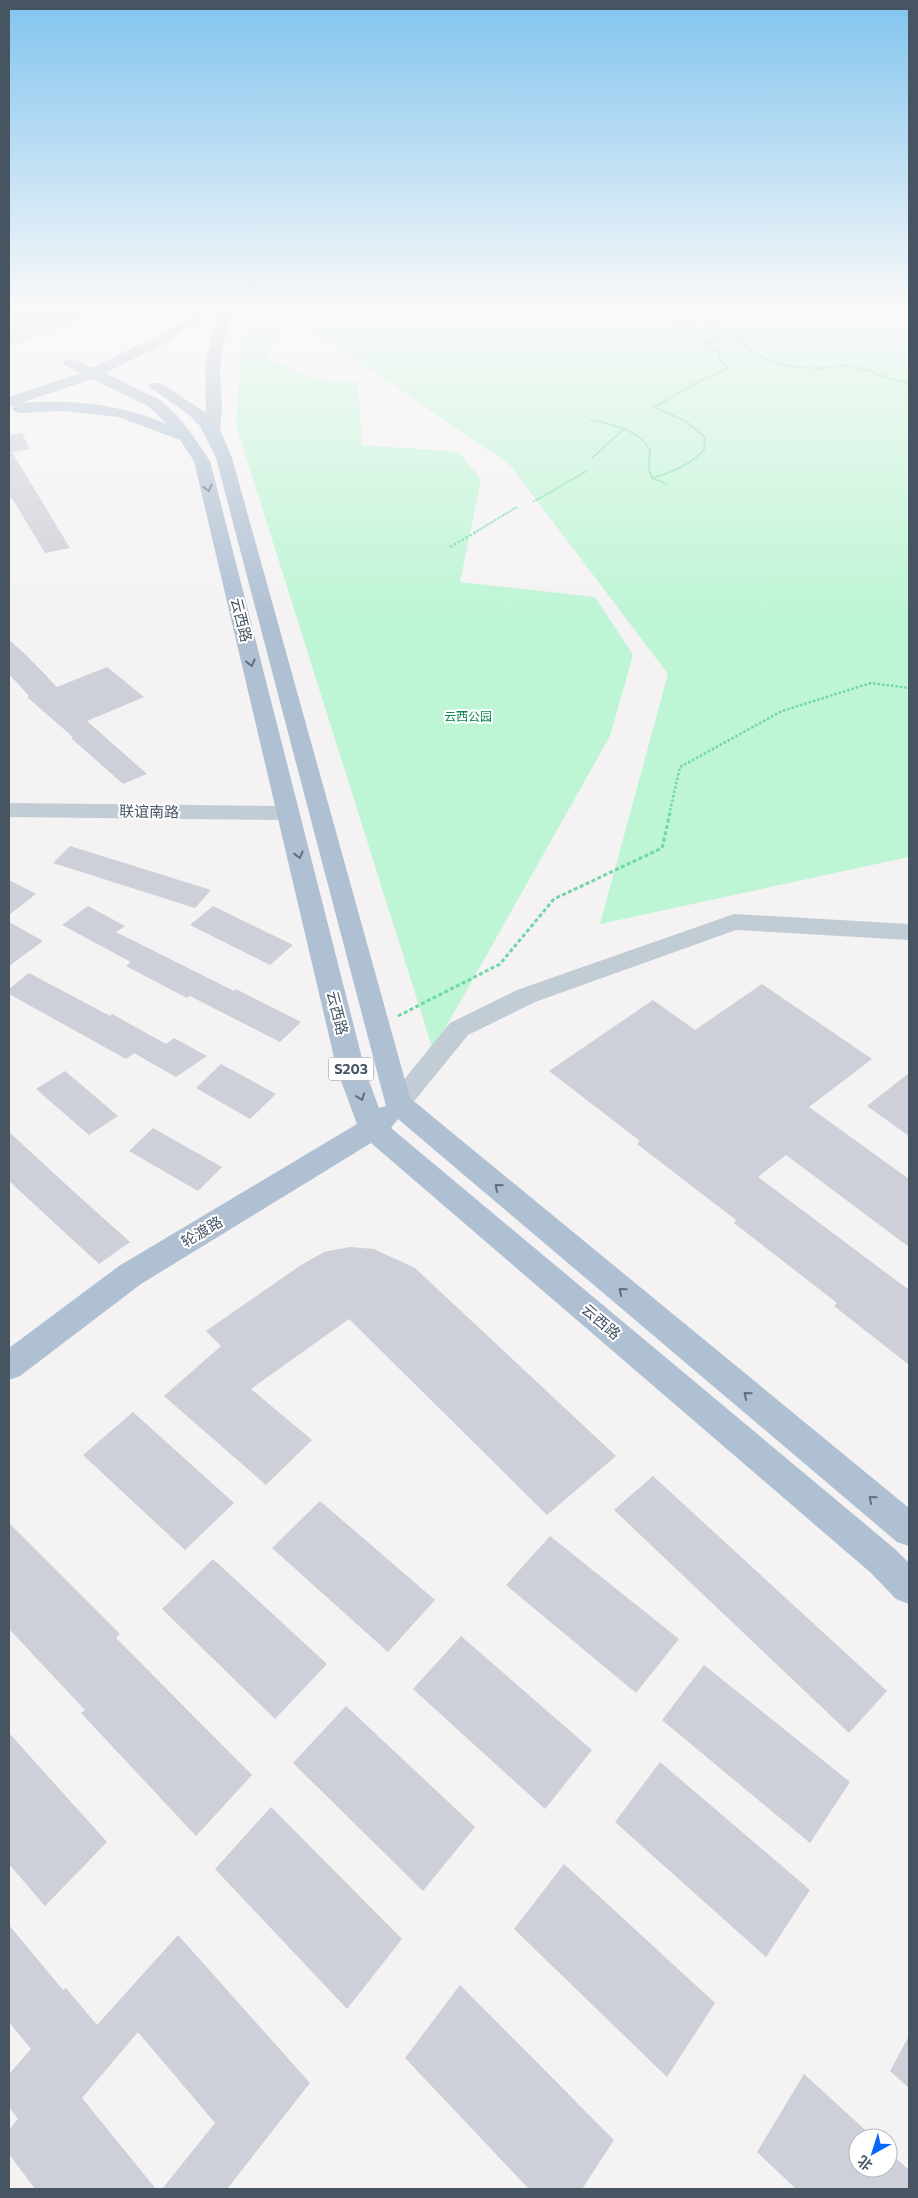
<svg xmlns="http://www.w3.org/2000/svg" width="918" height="2198" font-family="Commissioner,'Noto Sans SC',sans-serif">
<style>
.green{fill:#bdf5d5}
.building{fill:#cdd0d8}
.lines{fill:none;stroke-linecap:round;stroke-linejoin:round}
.path-far2{stroke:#71d7a8;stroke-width:2;stroke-dasharray:2 1;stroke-linecap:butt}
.path-far1{stroke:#71d7a8;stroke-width:2.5;stroke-dasharray:2.5 2;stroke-linecap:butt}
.path{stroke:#71d7a8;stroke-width:3;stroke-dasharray:4 2.5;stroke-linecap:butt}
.minor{fill:#c1ccd4;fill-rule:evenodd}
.major{fill:#afc0d3;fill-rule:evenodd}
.oneway{stroke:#616f7e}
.labels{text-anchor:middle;stroke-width:4;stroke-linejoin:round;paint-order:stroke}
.far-park-label{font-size:12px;fill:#0e874f;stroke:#fff}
.shield{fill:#fff;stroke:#7e8791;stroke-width:1}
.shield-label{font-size:14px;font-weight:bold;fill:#475462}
.street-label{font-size:15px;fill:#475462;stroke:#fff}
</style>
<rect width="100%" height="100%" fill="#f4f2f2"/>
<g class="green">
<path d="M284 310H909V857L600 924 668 674 510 465Z"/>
<path d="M253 327 278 332 268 359 319 380 358 382 362 445 459 452 481 480 460 582 595 597 633 655 610 736 433 1050 236 425 241 346Z"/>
</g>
<g class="building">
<path d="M9 310H100V311L9 347Z"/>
<path d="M22 433 30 449 12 452 70 548 45 553 12 498H9V435Z"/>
<path d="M9 640 25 654 57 687 107 667 144 697 87 721 147 774 123 784 71 738 73 737 27 697 29 696 9 674Z"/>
<path d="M70 846 211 890 195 908 53 863Z"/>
<path d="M9 880 36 894 9 915Z"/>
<path d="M88 906 125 926 116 932 234 991 236 989 301 1022 280 1042 190 996 187 998 126 966 131 962 62 925Z"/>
<path d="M213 906 293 945 270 965 190 925Z"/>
<path d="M9 922 43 941 9 966Z"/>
<path d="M29 973 110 1016 112 1014 166 1044 174 1038 207 1056 176 1077 134 1053 126 1059 9 994V989Z"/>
<path d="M762 984 872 1059 809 1107 909 1179V1247L786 1155 758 1177 909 1290V1365L834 1306 837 1303 734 1223 736 1220 637 1144 640 1141 549 1071 653 1000 695 1030Z"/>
<path d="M221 1064 276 1094 250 1119 196 1088Z"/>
<path d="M65 1071 118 1116 89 1135 36 1089Z"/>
<path d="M909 1073V1136L867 1106Z"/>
<path d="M153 1128 222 1167 198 1191 129 1151Z"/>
<path d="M9 1132 72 1190 130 1242 99 1264 9 1181Z"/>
<path d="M350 1247 374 1249 415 1268 616 1456 547 1515 349 1319 251 1389 312 1440 266 1485 164 1396 221 1346 206 1331 301 1265 324 1252Z"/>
<path d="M133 1412 234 1503 185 1550 83 1455Z"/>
<path d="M653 1476 887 1691 849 1733 614 1510Z"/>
<path d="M320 1501 435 1600 388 1652 272 1548Z"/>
<path d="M9 1523 120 1634 116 1638 252 1775 196 1836 81 1713 85 1710 9 1629Z"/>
<path d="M550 1536 679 1639 636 1693 506 1585Z"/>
<path d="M213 1559 327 1664 275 1719 162 1609Z"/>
<path d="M461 1636 592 1750 545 1809 413 1689Z"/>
<path d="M704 1665 850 1782 810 1843 662 1720Z"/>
<path d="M346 1706 475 1827 423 1891 293 1763Z"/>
<path d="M9 1733 107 1842 45 1906 9 1864Z"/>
<path d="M660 1762 810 1890 766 1957 615 1822Z"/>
<path d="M271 1807 402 1939 347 2009 215 1869Z"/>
<path d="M564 1864 715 2003 667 2077 514 1929Z"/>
<path d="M9 1925 63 1990 66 1988 97 2025 178 1935 310 2083 227 2189H162L215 2123 138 2032 82 2098 156 2189H35L9 2154V2130L18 2119 9 2107V2074L31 2049 9 2022Z"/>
<path d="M460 1985 614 2140 582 2189H529L405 2058Z"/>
<path d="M909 2036V2088L890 2071Z"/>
<path d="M804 2074 874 2138H858V2168H888V2151L909 2170V2189H796L757 2152Z"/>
</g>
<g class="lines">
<g class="path-far2">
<path d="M703 337 717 313 733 310"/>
<path d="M709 342 730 335 745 341V348C768 362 792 369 819 368 829 368 839 364 850 366 870 369 888 380 909 383"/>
<path d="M591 420C612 424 639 430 650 450L649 468 652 478 667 484"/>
<path d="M592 458 625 428"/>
<path d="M652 478C672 472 690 465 704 450L705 437 685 421 654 407 701 380 728 368 718 358 720 353C700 336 680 321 656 310"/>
<path d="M533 502 587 471"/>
<path d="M474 533 517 507"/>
</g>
<g class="path-far1">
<path d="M450 547 476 532"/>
<path d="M669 815 680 767 782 711 871 683 909 688"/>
</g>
<path class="path" d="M398 1016 500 964 554 899 662 848 670 813"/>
<g class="minor">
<path d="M9 803 288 806 296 808 299 813 296 818 288 820 9 817Z"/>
<path d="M734 914 909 924V940L736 930 535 1002 468 1035 407 1110 398 1113 389 1110 385 1103 450 1023 517 990Z"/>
</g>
<path class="major" d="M199 310H215L165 343 105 373 160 400C181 416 195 439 210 461L365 1070 379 1108 386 1106 216 458 200 426 188 414 148 386 151 383H161L206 413 205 363 219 310H233L222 348 220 371 222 408 220 430 232 458 410 1098 909 1508V1546L897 1542 398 1119 391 1128 895 1549 909 1563V1604L896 1599 871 1573 371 1143 141 1284 20 1376 9 1380V1348L119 1266 357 1124 337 1070 194 461 180 440 118 417 64 411 20 413 14 411 12 408 14 405 9 407V397L80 373 66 366 63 363 66 360H76L92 368 155 337ZM92 379 148 406 167 424C119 404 73 399 21 403Z"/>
</g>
<defs><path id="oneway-chevron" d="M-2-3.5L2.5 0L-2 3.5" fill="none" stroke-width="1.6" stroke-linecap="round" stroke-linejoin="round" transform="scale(1.25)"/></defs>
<g class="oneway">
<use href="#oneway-chevron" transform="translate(208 488) rotate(76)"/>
<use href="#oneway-chevron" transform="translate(251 663) rotate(76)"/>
<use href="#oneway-chevron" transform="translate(299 855) rotate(76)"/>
<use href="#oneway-chevron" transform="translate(361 1097) rotate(70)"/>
<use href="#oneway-chevron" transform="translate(498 1187) rotate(-140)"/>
<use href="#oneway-chevron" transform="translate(622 1291) rotate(-140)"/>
<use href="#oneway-chevron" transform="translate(747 1395) rotate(-140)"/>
<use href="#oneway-chevron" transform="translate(872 1499) rotate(-140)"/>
</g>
<linearGradient id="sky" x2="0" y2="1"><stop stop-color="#81c4ee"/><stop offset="0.5" stop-color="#faf9f9"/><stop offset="1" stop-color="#faf9f9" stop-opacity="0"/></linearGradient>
<rect width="918" height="618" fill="url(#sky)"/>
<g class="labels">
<g class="far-park-label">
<text x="468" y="721">云西公园</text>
</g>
<rect class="shield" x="328.5" y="1057.5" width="45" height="23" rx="4"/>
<g class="shield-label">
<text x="351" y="1074">S203</text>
</g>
<g class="street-label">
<text transform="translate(241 620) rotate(76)" y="5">云西路</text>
<text transform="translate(149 812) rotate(1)" y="5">联谊南路</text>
<text transform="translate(337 1013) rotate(76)" y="5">云西路</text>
<text transform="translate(202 1232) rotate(-31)" y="5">轮渡路</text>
<text transform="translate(601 1322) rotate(40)" y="5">云西路</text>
</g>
</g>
<rect width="918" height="2198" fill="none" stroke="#475462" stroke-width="20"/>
<g transform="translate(873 2153) rotate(219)"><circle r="24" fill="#ffffff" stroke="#b5bbc0"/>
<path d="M0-4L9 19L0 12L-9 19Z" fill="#0769f9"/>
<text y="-8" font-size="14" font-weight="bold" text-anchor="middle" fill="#475462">北</text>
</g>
</svg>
